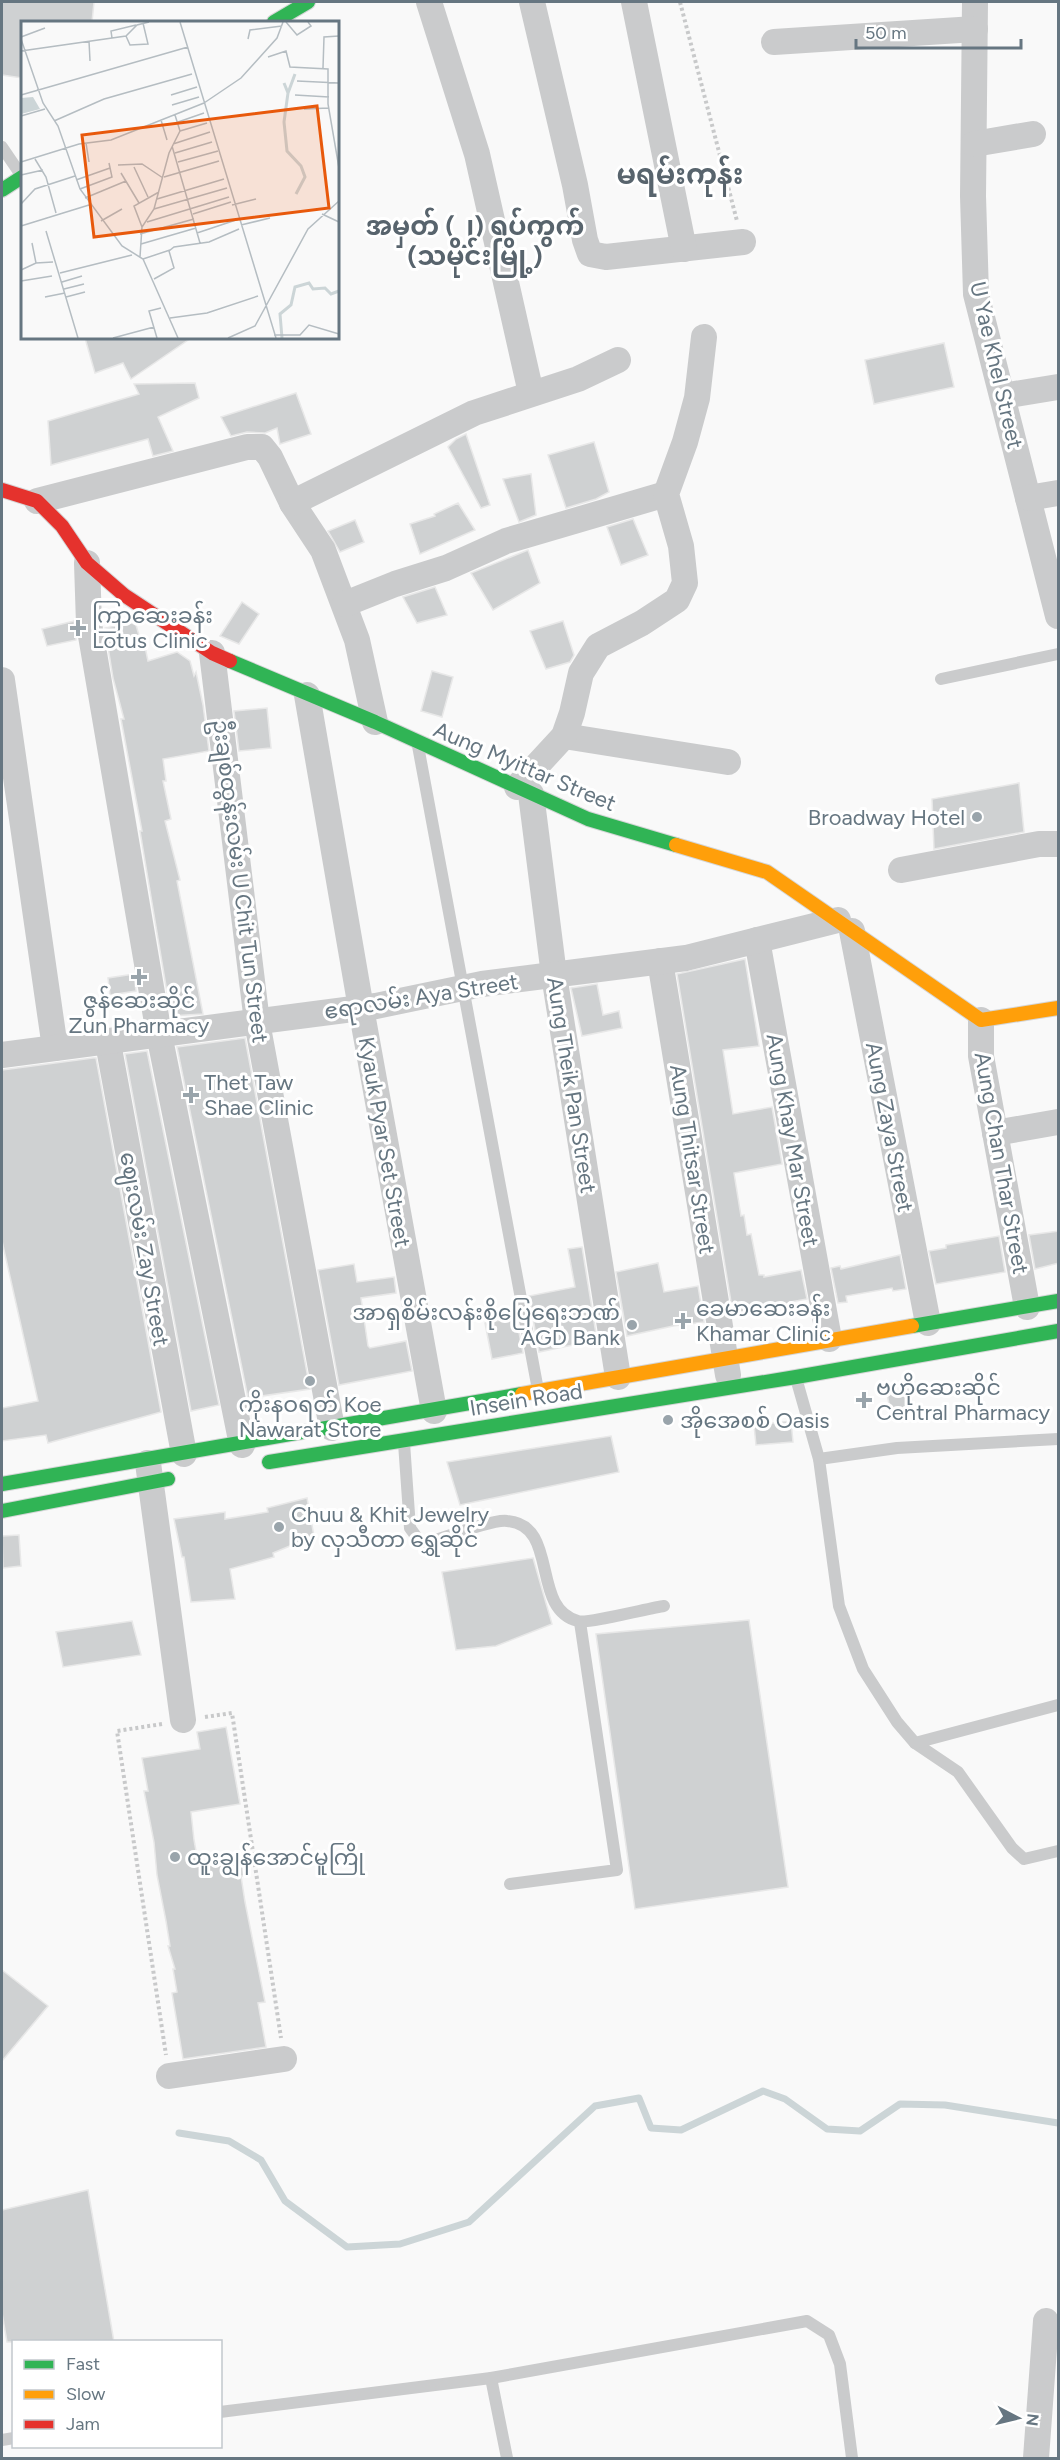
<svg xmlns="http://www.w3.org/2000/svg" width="1060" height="2460" font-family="Figtree,'Noto Sans Myanmar',sans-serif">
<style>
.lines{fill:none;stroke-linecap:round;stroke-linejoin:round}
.stream{stroke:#ccd5d7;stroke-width:7}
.building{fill:#cfd1d2;stroke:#e8e8e8;stroke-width:1.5}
.fast-casing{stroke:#d5d6d7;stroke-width:16}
.slow-casing{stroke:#d5d6d7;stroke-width:16}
.jam-casing{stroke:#d5d6d7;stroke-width:16}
.path{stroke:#c8c9ca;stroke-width:4;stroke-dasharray:3 3;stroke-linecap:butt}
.lane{stroke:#cacbcc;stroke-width:12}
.street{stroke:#cacbcc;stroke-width:26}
.fast{stroke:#30b455;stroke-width:14}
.slow{stroke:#ff9f0a;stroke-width:14}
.jam{stroke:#e5322d;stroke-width:14}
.poi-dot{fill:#99a4ab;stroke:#fff;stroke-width:2}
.labels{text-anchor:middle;stroke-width:6;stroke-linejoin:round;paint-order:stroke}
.street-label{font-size:22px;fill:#667681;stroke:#fff}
.poi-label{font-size:22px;fill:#667681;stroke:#fff;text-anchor:start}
.quarter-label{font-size:26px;font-weight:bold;fill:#58646d;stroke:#fff}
.district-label{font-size:28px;font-weight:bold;fill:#58646d;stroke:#fff}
.inset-river{fill:none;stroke:#ccd5d7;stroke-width:3}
.inset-road{fill:none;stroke:#b5bdc2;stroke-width:1.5}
.view{fill:#e8590c;fill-opacity:0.15;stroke:#e8590c;stroke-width:3}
.inset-edge{fill:none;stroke:#667681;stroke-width:3}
</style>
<rect width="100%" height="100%" fill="#f9f9f9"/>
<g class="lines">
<path class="stream" d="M179 2133 229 2141 261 2160 285 2201 347 2247 400 2244 469 2222 595 2106 639 2098 651 2128 681 2130 763 2091 785 2099 827 2129 860 2131 900 2104 945 2105 1058 2123"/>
</g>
<g class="building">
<path d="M2 2H94L92 22H22V78L2 75Z"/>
<path d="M85 338H191L131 379 123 363 95 373Z"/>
<path d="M944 343 954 387 874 404 865 360Z"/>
<path d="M195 383 199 398 158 417 173 451 153 456 148 439 51 465 48 421 139 394 134 384Z"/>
<path d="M296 393 311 434 280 444 277 428 265 433 247 432 231 436 221 417Z"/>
<path d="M466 434 490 505 481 508 448 447 456 439Z"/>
<path d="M594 442 609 492 596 499 566 508 548 455Z"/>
<path d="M531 474 536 515 519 522 503 479Z"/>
<path d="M458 503 475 530 420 554 410 524 435 516 434 514Z"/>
<path d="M633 519 648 555 621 565 607 527Z"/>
<path d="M355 520 364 542 340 552 328 531Z"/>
<path d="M528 550 540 583 493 610 471 573Z"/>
<path d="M435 587 447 615 417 623 403 597Z"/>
<path d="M242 602 259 614 239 644 220 636Z"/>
<path d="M74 621 76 640 47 646 42 629Z"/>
<path d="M563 621 574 655 570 662 546 669 530 631Z"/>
<path d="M132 623 136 625 141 642H144L148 661 177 652 190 661 194 676 196 672 203 705 209 751 163 759 166 781H163L171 819 165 821 180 880 177 881 203 1014 171 1016 140 831H142L121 719H124L113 678 105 628Z"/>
<path d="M432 671 453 677 442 717 421 711Z"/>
<path d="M267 708 271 748 239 751 234 711Z"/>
<path d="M1019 783 1024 832 934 849 932 799Z"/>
<path d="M745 959 759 1046 723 1050 733 1114 772 1107 782 1164 734 1173 741 1216 744 1215 747 1235 751 1234 759 1275H764V1277L801 1270 807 1299 790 1302 791 1305 733 1314 677 974Z"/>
<path d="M134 974 136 991 110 995 108 978Z"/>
<path d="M597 984 603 1015 619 1011 622 1028 582 1036 571 988Z"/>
<path d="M245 1038 310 1389 248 1398 177 1047Z"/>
<path d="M147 1051 219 1405 191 1411 125 1054Z"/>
<path d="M93 1058H96L161 1412 48 1443 46 1435 2 1441V1408L38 1401 2 1241V1070Z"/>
<path d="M1059 1231V1263L1035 1269 1029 1235Z"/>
<path d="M999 1236 1005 1272 936 1284 929 1251 946 1248V1245Z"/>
<path d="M582 1247 597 1340 539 1352 529 1296 575 1287 568 1249Z"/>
<path d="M900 1255 906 1289 893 1291 892 1288 846 1296 847 1302 838 1303 831 1268 840 1266 841 1269Z"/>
<path d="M658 1263 664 1292 698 1286 704 1322 673 1326 627 1336 616 1272Z"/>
<path d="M354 1264 357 1282 394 1277 396 1293 361 1298 368 1346 370 1348 406 1341 412 1371 339 1385 318 1270Z"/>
<path d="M516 1317 523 1353 492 1359 485 1323Z"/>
<path d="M910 1389 914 1409 891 1414 887 1394Z"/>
<path d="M791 1421 793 1442 756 1445 754 1425Z"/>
<path d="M611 1436 619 1472 460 1505 447 1462Z"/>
<path d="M307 1498 314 1536 273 1553 274 1557 230 1569 235 1599 191 1602 184 1557H182L174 1519 225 1512V1519L268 1512 267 1508Z"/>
<path d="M19 1535 21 1566 3 1568 2 1536Z"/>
<path d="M533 1558 552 1624 496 1646 456 1650 442 1572Z"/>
<path d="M749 1620 788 1887 635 1909 596 1634Z"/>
<path d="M132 1621 141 1655 63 1667 56 1632Z"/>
<path d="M226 1727 240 1804 191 1812 194 1840 198 1862 240 1854 244 1876H241L245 1902 265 2002 258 2003 266 2047 183 2059 172 1993 177 1992 173 1969H175L168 1946H170L166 1921 157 1875 154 1842 144 1791H148L142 1758 200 1749 197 1732Z"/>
<path d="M2 1970 48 2006 2 2061Z"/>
<path d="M88 2190 114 2342H7L2 2313V2210Z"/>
</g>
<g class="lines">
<g class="fast-casing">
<g id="fast">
<path d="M274 22 308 2"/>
<path d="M2 190 22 177"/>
<path d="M230 661 375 722 588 819 676 845"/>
<path d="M912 1326 1058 1301"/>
<path d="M269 1462 796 1377 1058 1331"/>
<path d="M2 1484 522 1394"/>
<path d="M2 1511 168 1479"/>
</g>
</g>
<g class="slow-casing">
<g id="slow">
<path d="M676 845 767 872 981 1020 1058 1008"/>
<path d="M522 1394 912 1326"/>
</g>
</g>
<g class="jam-casing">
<path id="jam" d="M2 490 37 501 62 526 87 563 124 595 212 653 230 661"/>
</g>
<g class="path">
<path d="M680 2 737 221"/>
<path d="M205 1717 232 1713 281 2038"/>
<path d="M162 1724 117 1731 166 2055"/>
</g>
<g class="lane">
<path d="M2 147 21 175"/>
<path d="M941 679 1058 654"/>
<path d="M418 746 538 1390"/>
<path d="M796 1378 819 1459 839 1606 863 1669 897 1722 915 1743 958 1772 1012 1848 1024 1859 1058 1851"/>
<path d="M404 1443 410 1528 418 1539 427 1543C443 1538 493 1519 507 1521 560 1525 530 1609 578 1621 586 1624 650 1608 664 1606"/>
<path d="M819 1459 897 1448 1058 1439"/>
<path d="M915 1743 1058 1705"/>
<path d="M510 1884 617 1870 580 1622"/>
<path d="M491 2378 507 2458"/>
<path d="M220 2412 491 2378 807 2321 829 2335 840 2364 852 2458"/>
<path d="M2 2440 14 2438"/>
</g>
<g class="street">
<path d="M429 2 477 154 531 393"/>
<path d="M532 2 575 185 585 240 590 254 606 257 743 242"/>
<path d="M634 2 684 249"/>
<path d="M975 2 973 196 976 294 1058 616"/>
<path d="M774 42 975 29"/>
<path d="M974 144 1033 134"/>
<path d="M1003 396 1058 387"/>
<path d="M1028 498 1058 493"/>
<path d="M37 501 247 447H262L270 457 292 503 323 550 357 640 375 722"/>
<path d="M292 503 474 413 578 379 618 360"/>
<path d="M87 563 89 624 159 1034 242 1445"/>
<path d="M345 604 395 584 446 568 506 541 666 494"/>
<path d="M212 653 257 1022 332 1428"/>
<path d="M2 680 55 1048"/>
<path d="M307 695 361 1008 434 1411"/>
<path d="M564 736 728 762"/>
<path d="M517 787 564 736 572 713 581 673 598 646 642 623 677 600 685 583 681 546 666 494 685 442 697 398 704 337"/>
<path d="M531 794 554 975 618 1377"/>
<path d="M901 870 1039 844H1058"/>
<path d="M852 931 928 1323"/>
<path d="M757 940 829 1339"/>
<path d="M660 961 728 1375"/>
<path d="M981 1020V1056L1027 1307"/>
<path d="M108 1043 184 1454"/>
<path d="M2 1055 376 1006 482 984 686 958 838 920"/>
<path d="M995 1133 1058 1122"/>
<path d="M148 1463 183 1720"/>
<path d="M169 2076 284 2059"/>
<path d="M1036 2458 1046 2321"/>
</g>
<use href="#fast" class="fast"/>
<use href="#slow" class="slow"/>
<use href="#jam" class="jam"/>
</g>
<g class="poi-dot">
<path d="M75 619h6v6h6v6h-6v6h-6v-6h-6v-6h6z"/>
<circle cx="977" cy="817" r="6"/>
<path d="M136 968h6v6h6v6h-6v6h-6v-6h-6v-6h6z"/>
<path d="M188 1086h6v6h6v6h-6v6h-6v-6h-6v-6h6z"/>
<path d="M680 1312h6v6h6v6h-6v6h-6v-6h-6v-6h6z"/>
<circle cx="632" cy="1325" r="6"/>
<circle cx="310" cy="1381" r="6"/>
<path d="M861 1391h6v6h6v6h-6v6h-6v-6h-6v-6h6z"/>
<circle cx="668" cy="1420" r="6"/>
<circle cx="279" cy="1527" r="6"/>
<circle cx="175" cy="1857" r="6"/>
</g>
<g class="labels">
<g class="street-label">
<text transform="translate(997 365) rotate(77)" y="8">U Yae Khel Street</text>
<text transform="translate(525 766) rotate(23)" y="8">Aung Myittar Street</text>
<text transform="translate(241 881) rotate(83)" y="8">ဦးချစ်ထွန်းလမ်း U Chit Tun Street</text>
<text transform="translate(421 996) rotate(-9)" y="8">ဧရာလမ်း Aya Street</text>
<text transform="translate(572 1085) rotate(81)" y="8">Aung Theik Pan Street</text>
<text transform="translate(890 1127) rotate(79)" y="8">Aung Zaya Street</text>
<text transform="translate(793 1140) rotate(80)" y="8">Aung Khay Mar Street</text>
<text transform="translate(385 1142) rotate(80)" y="8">Kyauk Pyar Set Street</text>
<text transform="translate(693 1159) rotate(81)" y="8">Aung Thitsar Street</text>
<text transform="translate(1002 1163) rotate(80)" y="8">Aung Chan Thar Street</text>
<text transform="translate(145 1249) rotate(80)" y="8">ဈေးလမ်း Zay Street</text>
<text transform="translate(526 1399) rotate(-9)" y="8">Insein Road</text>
</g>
<g class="poi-label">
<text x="92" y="623">ကြာဆေးခန်း<tspan x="92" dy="25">Lotus Clinic</tspan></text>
<text x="965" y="825" text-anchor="end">Broadway Hotel</text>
<text x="139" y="1008" text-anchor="middle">ဇွန်ဆေးဆိုင်<tspan x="139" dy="25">Zun Pharmacy</tspan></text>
<text x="204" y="1090">Thet Taw<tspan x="204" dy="25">Shae Clinic</tspan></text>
<text x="696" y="1316">ခေမာဆေးခန်း<tspan x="696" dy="25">Khamar Clinic</tspan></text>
<text x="620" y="1320" text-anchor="end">အာရှစိမ်းလန်းစိုပြေရေးဘဏ်<tspan x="620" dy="25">AGD Bank</tspan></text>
<text x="876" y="1395">ဗဟိုဆေးဆိုင်<tspan x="876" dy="25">Central Pharmacy</tspan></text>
<text x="310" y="1412" text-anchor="middle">ကိုးနဝရတ် Koe<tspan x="310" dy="25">Nawarat Store</tspan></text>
<text x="680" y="1428">အိုအေစစ် Oasis</text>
<text x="291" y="1522">Chuu &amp; Khit Jewelry<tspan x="291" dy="25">by လှသီတာ ရွှေဆိုင်</tspan></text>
<text x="187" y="1865">ထူးချွန်အောင်မူကြို</text>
</g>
<g class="quarter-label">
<text x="475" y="235">အမှတ် (၂) ရပ်ကွက်<tspan x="475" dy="30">(သမိုင်းမြို့)</tspan></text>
</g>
<g class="district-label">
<text x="680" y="184">မရမ်းကုန်း</text>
</g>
</g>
<g transform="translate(21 21)">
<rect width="318" height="318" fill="#f9f9f9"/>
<path d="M12 76 19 88 0 93V77Z" fill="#ccd5d7"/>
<path class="inset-river" d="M263 62 267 72 263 101 266 130 280 145 284 156 275 173M267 72 274 53M261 317 259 293 270 284 274 266 288 262 292 268 304 267 310 273 318 270"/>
<path class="inset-road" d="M159 1 255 317M265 1 276 14 290 5 287 1M105 15 109 24 127 23 122 2M0 16 24 7M91 17 90 10 115 4M0 18 22 82 37 105 59 168 101 225 122 238 157 317M227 18 229 9 261 5M68 20 69 40M0 30 105 15 116 4 128 1M247 36 265 30 269 46 307 48V83L318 147M302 47 303 16 318 15M276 60 318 62M0 74 167 26M150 74 176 66M274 74 308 76M183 82 220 57 256 17 262 1M151 84 178 76M283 88 308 87M0 95 24 88M140 99 146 119M33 100 83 78 171 53M157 101 183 92M159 110 186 102M65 122 68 141M152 123 189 111M151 125 179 222M154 132 191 121M14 138 25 156 35 192M0 141 58 123 90 119 183 82M157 141 197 130M97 144 121 143 142 157M113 146 127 176M100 152 118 182M0 154 22 149M143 156 198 140M55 159 89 147M59 168 91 156 88 142M64 177 105 160M136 178 203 158M0 183 14 168 54 155M211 184 235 178M133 188 206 167M172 193 210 181M301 193 318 201M80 200 101 188M126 201 208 176M220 204 249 197M0 205 68 184M121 206 113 185 138 171M25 210 57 317M176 212 218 198M119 213 173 198M11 222 15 242M120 223 175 207M119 236 121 206 133 188 148 132 159 110 154 94M122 238 149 229M0 249 15 242 32 241M39 252 111 234M133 258 153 247 148 230 153 226 188 221 218 208M0 260 31 255M41 261 61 255M43 268 63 263M24 276 44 272M45 276 64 271M149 297 186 292 237 275M253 314H279L288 304 318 313M92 317 133 306M136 317 128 290 140 287M207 317 234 305 287 208 318 180"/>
<path class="view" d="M296 85 308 187 73 216 61 114Z"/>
<rect width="318" height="318" class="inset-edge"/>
</g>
<rect width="1060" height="2460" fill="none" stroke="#667681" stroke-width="6"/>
<rect x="12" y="2340" width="210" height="108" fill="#ffffff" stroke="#c2c8cd" stroke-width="1.5"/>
<rect x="24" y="2360" width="30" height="9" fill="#30b455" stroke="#c2c8cd" stroke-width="1.5"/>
<text x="66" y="2370" font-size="18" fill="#667681">Fast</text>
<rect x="24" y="2390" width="30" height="9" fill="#ff9f0a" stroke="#c2c8cd" stroke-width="1.5"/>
<text x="66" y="2400" font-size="18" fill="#667681">Slow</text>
<rect x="24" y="2420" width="30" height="9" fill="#e5322d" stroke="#c2c8cd" stroke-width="1.5"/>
<text x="66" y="2430" font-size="18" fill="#667681">Jam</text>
<g transform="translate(1018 2418) rotate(97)" stroke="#ffffff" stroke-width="4.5" paint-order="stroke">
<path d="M0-4.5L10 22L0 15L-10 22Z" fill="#667681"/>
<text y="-9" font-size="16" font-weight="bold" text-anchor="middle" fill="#667681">N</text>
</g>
<path d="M856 39v9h165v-9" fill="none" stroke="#667681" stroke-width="3"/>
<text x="865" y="39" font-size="18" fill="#667681" stroke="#ffffff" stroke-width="4.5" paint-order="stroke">50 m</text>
</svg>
